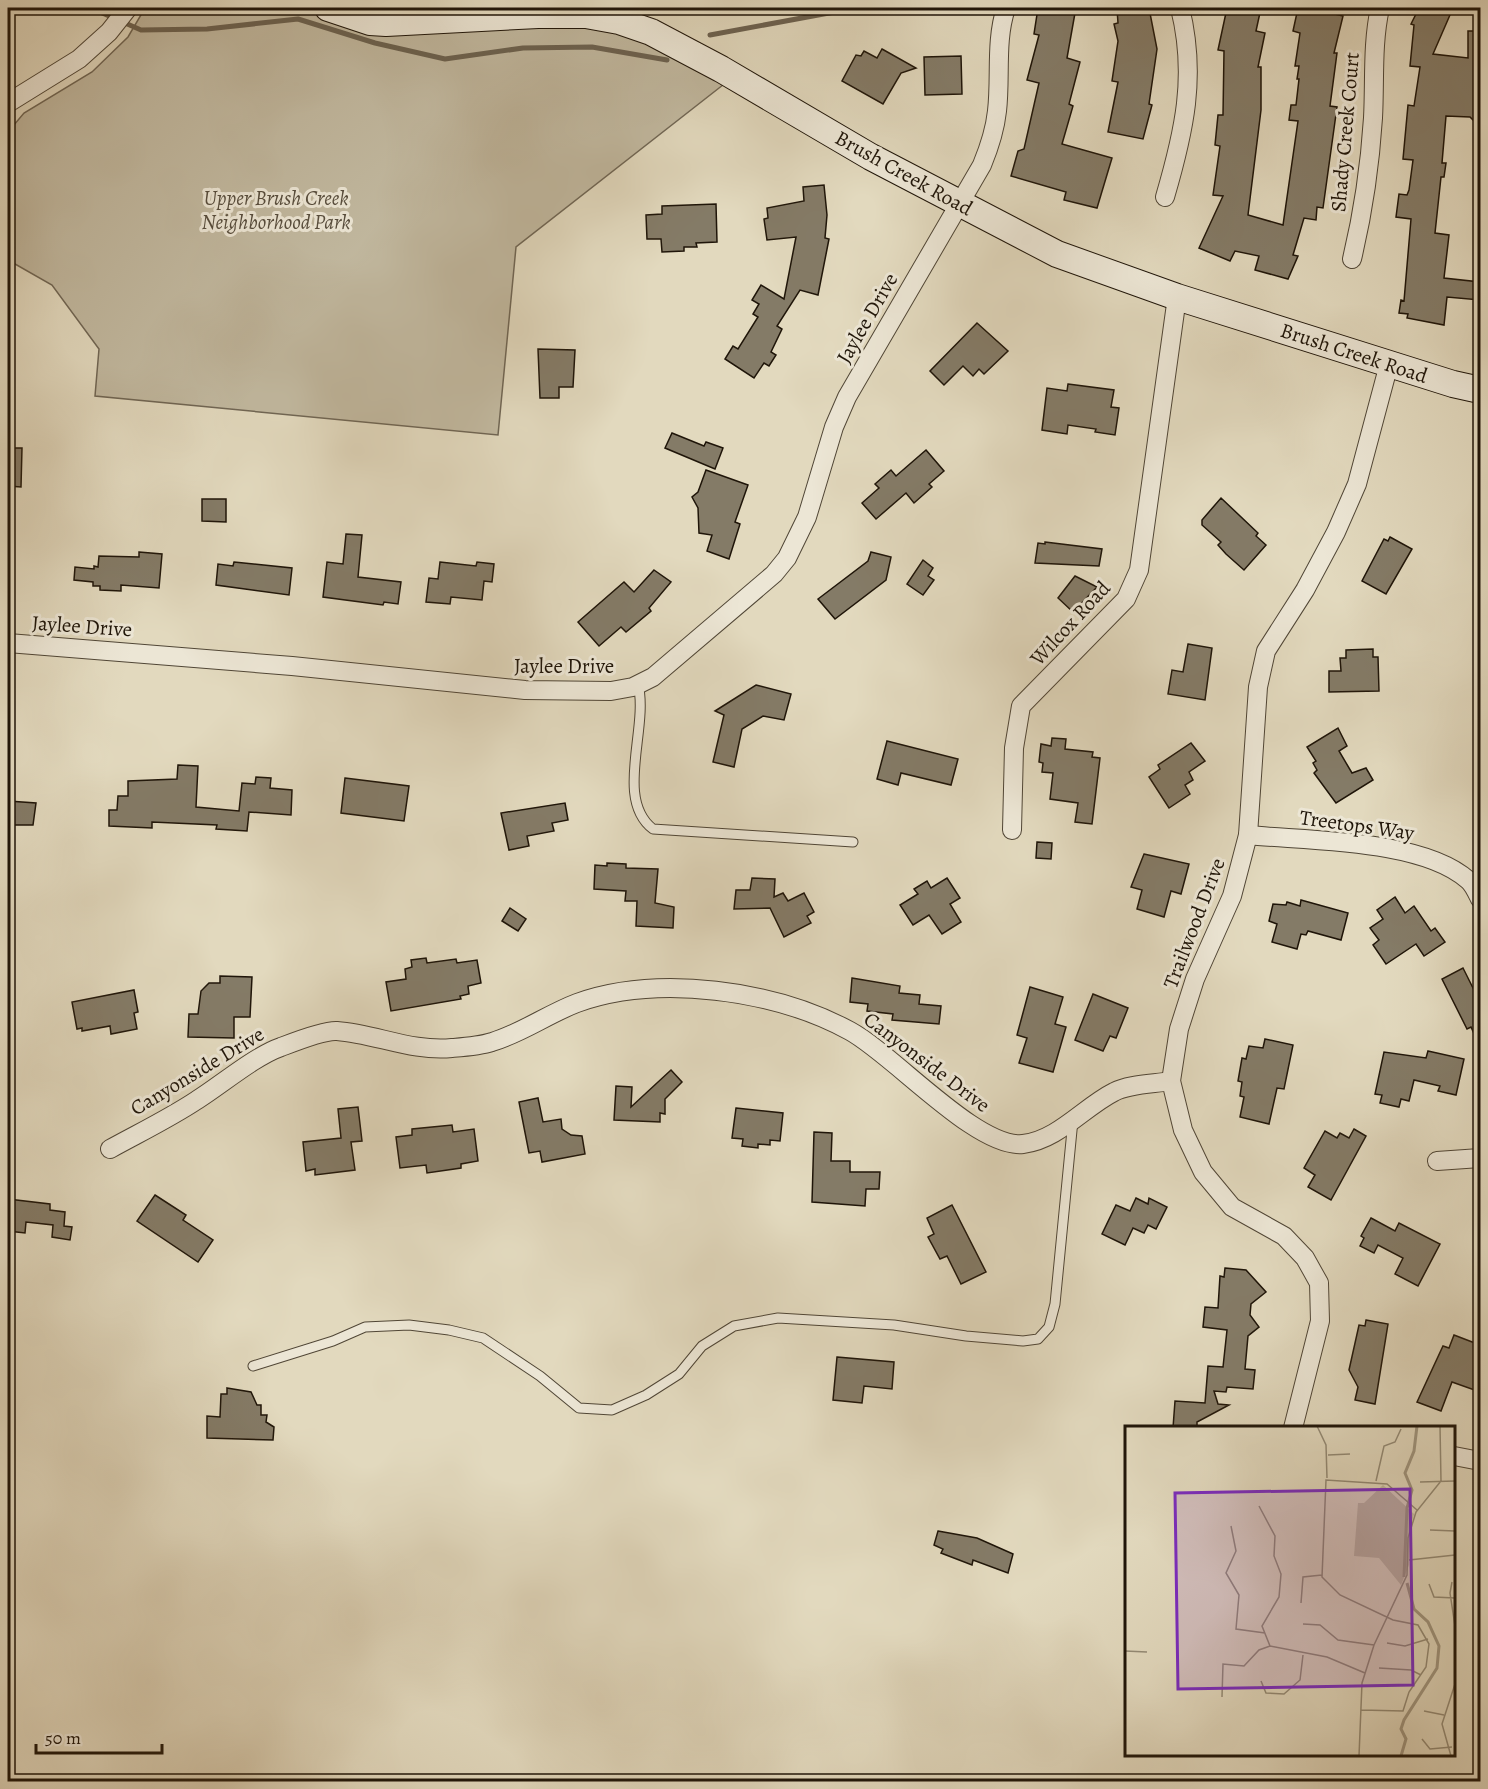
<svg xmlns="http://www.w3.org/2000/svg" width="1488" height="1789" font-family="Alegreya,serif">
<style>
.green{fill:#c1b89f;stroke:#706654;stroke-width:1.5}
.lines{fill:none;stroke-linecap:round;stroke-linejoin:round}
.stream{stroke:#6c6250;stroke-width:5}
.building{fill:#847b67;stroke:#1f1509;stroke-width:1.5}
.lane-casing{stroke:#504636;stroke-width:11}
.street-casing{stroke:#504636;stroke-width:20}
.secondary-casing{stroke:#1f1509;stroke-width:28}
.lane{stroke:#ece6d5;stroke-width:9}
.street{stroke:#ece6d5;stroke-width:18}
.secondary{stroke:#ece6d5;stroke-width:26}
.labels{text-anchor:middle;stroke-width:6;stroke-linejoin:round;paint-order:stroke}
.street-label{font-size:21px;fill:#1f1509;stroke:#ece6d5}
.park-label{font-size:21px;font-style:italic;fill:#584e3e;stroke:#ece6d5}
.inset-river{fill:none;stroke:#a09680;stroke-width:3}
.inset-road{fill:none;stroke:#948b76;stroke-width:1.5}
.view{fill:#7b2cbf;fill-opacity:0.15;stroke:#7b2cbf;stroke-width:3}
.inset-edge{fill:none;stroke:#1f1509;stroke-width:3}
</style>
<rect width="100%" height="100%" fill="#e2d9be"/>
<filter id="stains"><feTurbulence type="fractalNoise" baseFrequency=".00333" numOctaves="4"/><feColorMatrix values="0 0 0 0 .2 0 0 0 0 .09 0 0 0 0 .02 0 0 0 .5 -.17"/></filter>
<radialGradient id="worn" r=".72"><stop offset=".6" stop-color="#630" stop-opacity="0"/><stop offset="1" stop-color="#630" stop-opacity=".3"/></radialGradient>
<path class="green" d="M145 8H314L333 16 579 19 615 26 728 81 516 247 498 435 95 396 99 349 52 285 8 260V132L24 113 92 72 128 37Z"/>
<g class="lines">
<g class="stream">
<path d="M91 8 141 30 207 29 298 19 375 43 445 59 523 48 592 47 667 60"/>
<path d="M710 35 856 8"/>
</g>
</g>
<g class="building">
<path d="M1038 8H1058V10L1075 13 1067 58 1080 62 1069 104 1073 106 1062 144 1112 158 1097 208 1064 200 1066 192 1011 176 1018 151 1024 149 1039 83 1027 80 1039 35 1034 34Z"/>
<path d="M1125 8H1149L1157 49 1149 104 1152 105 1143 139 1108 132 1118 82 1112 81 1118 41 1114 24 1118 23 1117 9Z"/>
<path d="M1227 8H1261L1256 31 1265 33 1258 67H1261V110L1248 215 1283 225 1298 121 1289 120 1291 105H1296L1299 79H1297L1299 66H1295L1300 33 1293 31 1298 8H1331L1330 13 1343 16 1334 53H1337L1330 106 1337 107 1323 208 1317 207 1316 220 1304 218 1293 255 1298 256 1288 279 1255 270 1259 256 1235 251 1230 261 1199 248 1223 196 1213 195 1220 146 1215 145 1218 115H1223L1224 51 1218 50Z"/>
<path d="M1419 8H1453L1433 54 1468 58V31H1480V127L1470 117 1446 116 1442 163H1446L1444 177H1441L1435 233 1449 235 1444 278 1480 282V300L1447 297 1444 325 1407 318 1408 314 1399 313 1401 300 1404 301 1411 219 1396 217 1399 194 1407 195 1409 190 1413 160 1403 159 1408 105 1414 106 1420 67 1410 66 1414 25 1411 24Z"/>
<path d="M882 49 916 68 901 73 883 104 842 81 856 55 861 56 864 51 877 58Z"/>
<path d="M961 56 962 94 925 95 924 57Z"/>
<path d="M824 185 827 215 825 238 829 239 818 295 800 290 777 326 782 329 771 352 776 355 769 366 764 363 754 378 725 359 733 346 738 349 758 317 753 314 759 304 752 300 761 285 784 299 796 237 767 240 764 219 768 218 767 208 804 201 803 187Z"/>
<path d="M716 204 717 242 696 243 697 247H684V251L662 252 661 239H647L646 215 662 214V206Z"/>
<path d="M977 323 1008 351 984 374 979 369 973 376 963 366 944 385 930 371Z"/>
<path d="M538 349 575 350 573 387H559V398H540Z"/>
<path d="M1068 384 1114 390 1111 407 1119 408 1115 435 1095 432 1096 429 1068 425 1067 434 1042 430 1047 388 1067 391Z"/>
<path d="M672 433 704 446 706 442 723 448 715 469 665 448Z"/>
<path d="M8 448H22L21 487 8 486Z"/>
<path d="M926 450 944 471 929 484 932 487 914 503 906 493 876 519 862 503 879 488 875 484 891 470 896 476Z"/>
<path d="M706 470 748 485 735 522 740 524 729 559 707 551 712 535 699 533 698 508 692 497 698 492Z"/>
<path d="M1221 498 1258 533 1256 536 1266 545 1244 570 1226 554 1218 545 1221 542 1202 525V520Z"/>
<path d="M202 499H226V522L202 521Z"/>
<path d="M346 534 362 535 358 577 401 582 398 604 384 602 383 605 323 597 327 562 343 564Z"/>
<path d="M1390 537 1412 549 1386 594 1362 581 1384 539 1388 541Z"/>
<path d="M1045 542 1102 549 1099 566 1035 563 1038 543 1045 544Z"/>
<path d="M139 552 162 554 159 588 121 585V591L100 590V586H93V582L74 580 75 567 94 569V566L98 567 99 556 139 557Z"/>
<path d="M871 552 891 557 886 580 835 619 818 599 868 561Z"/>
<path d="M923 560 933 568 928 576 934 580 923 595 907 584Z"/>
<path d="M234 562 292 568 289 595 216 585 218 564 233 566Z"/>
<path d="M440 562 476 566 477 562 494 564 492 582 484 581 482 600 451 597 450 604 426 602 429 578 438 579Z"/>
<path d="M654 570 671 582 649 608 651 611 626 632 621 627 599 646 578 622 624 582 634 592Z"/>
<path d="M1075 576 1097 587 1073 612 1058 598Z"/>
<path d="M1188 644 1212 648 1205 700 1168 694 1172 670 1183 672Z"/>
<path d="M1373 649V657H1378L1379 691 1329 692V671H1341L1340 658H1346V650Z"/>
<path d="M756 685 791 694 784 720 763 716 742 729 734 767 713 762 724 715 715 711Z"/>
<path d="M1338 728 1347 746 1339 751 1352 773 1366 768 1373 780 1336 803 1314 773 1317 770 1313 763 1316 761 1307 747Z"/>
<path d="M1052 738 1066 739 1065 749 1093 752 1092 757 1100 758 1092 824 1075 822 1078 803 1050 799 1053 773 1042 772 1043 763 1039 762 1041 744 1051 746Z"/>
<path d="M887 741 958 759 951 785 901 773 898 785 877 779Z"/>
<path d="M1191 743 1205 761 1189 772 1193 780 1185 785 1190 794 1169 808 1149 777 1160 769 1158 765Z"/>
<path d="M178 765 198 766 196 807 239 811 242 783 255 784 256 777 271 778 270 788 292 790 291 815 249 812 247 831 216 829 217 825 152 822V828L109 826V810H117L118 796H128V781L177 779Z"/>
<path d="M345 778 409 786 404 821 341 813Z"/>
<path d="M8 801 36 803 33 825H8Z"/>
<path d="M565 803 568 820 552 823 554 831 527 836 529 846 509 850 501 813Z"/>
<path d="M1037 842 1052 843 1051 859 1036 858Z"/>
<path d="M1144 854 1189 864 1181 894 1171 891 1164 917 1137 909 1142 890 1131 887Z"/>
<path d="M607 863 626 864V868L658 869 655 903 674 907 673 928 636 926 637 901H625L626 891 594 889 595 865 607 866Z"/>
<path d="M752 878 775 879 774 897 783 893 788 901 804 893 814 912 807 916 811 923 784 937 770 908 734 909 736 890H750Z"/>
<path d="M947 878 960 898 950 904 961 922 942 934 929 915 913 925 900 905 918 894 914 889 927 881 931 888Z"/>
<path d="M1395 897 1405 913 1414 906 1431 931 1435 928 1445 942 1424 956 1416 944 1386 964 1373 945 1379 940 1370 928 1383 919 1377 910Z"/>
<path d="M1301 900 1348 913 1341 940 1308 931 1306 935 1301 934 1297 949 1272 942 1277 924 1269 921 1273 904 1286 905 1287 902 1300 906Z"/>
<path d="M510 908 526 919 518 931 502 921Z"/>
<path d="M426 958 427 963 456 959 457 963 477 960 481 983 468 986 469 994 460 996 461 999 391 1011 386 982 406 979 405 969 412 967 411 960Z"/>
<path d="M1463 968 1476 994 1480 992V1047L1471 1027 1467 1029 1442 979Z"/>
<path d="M220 976 252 977 250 1017H234V1038L188 1037 189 1014H198L201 991 209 983H220Z"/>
<path d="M852 978 900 986 899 993 920 995 919 1004 941 1006 939 1024 892 1020 893 1014 867 1011 868 1004 850 1002Z"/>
<path d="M1030 987 1063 997 1055 1024 1066 1027 1053 1072 1019 1063 1027 1038 1017 1035Z"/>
<path d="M134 990 138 1012 134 1013 137 1029 111 1034 110 1026 82 1031V1028L77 1029 72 1002Z"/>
<path d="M1093 994 1128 1008 1116 1038 1110 1036 1103 1051 1075 1040Z"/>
<path d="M1265 1039 1293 1045 1284 1089 1277 1088 1269 1124 1240 1117 1244 1097 1240 1096 1242 1082 1238 1081 1242 1058 1246 1059 1249 1046 1263 1048Z"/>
<path d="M1428 1051 1464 1059 1456 1095 1438 1091 1440 1086 1414 1080 1409 1101 1401 1099 1399 1107 1380 1103 1382 1095 1375 1094 1384 1052 1426 1058Z"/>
<path d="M671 1070 682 1082 665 1099V1114L660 1113V1122L614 1120 616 1086 632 1087 631 1107Z"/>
<path d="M538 1098 543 1122 561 1119 562 1129 571 1135 582 1136 585 1154 542 1162 540 1151 529 1153 519 1102Z"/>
<path d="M358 1107 362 1141 351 1142 355 1170 315 1175V1169L306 1171 303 1142 341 1138 338 1109Z"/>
<path d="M736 1108 783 1113 780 1141 770 1140V1145L758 1144V1148L742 1146 743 1139 732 1138Z"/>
<path d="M452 1125 453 1132 474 1129 478 1161 461 1164V1168L427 1173 426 1165 400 1168 396 1137 412 1135V1129Z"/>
<path d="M1354 1129 1366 1136 1331 1200 1308 1187 1315 1175 1304 1168 1325 1131 1337 1138 1340 1133 1349 1138Z"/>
<path d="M814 1132 832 1133 831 1161H850V1172H880L879 1189H866L865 1206 812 1202Z"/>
<path d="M155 1195 186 1215 183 1220 213 1240 198 1262 137 1221Z"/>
<path d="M1136 1198 1148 1204 1149 1198 1167 1207 1156 1229 1148 1225 1144 1233 1133 1228 1125 1245 1102 1234 1116 1205 1130 1211Z"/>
<path d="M8 1199 50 1204V1210L65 1212 64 1226 72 1227 70 1240 52 1237 53 1225 26 1222 25 1233 8 1231Z"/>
<path d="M952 1205 986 1272 961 1284 947 1256 940 1259 928 1237 934 1234 927 1218Z"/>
<path d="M1371 1218 1395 1231 1399 1223 1440 1244 1418 1286 1395 1274 1403 1258 1378 1245 1374 1253 1360 1246 1364 1238 1361 1236Z"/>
<path d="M1225 1268 1246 1270 1266 1292 1251 1304 1250 1315 1259 1327 1248 1336 1245 1369 1255 1370 1253 1389 1227 1387 1226 1392 1214 1391 1218 1404 1229 1405 1197 1422V1428H1173L1175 1401 1205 1403 1208 1366 1223 1367 1227 1330 1203 1327 1205 1307 1218 1308 1220 1276 1224 1277Z"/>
<path d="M1366 1320 1388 1324 1375 1404 1355 1400 1358 1387 1349 1370 1359 1325 1365 1326Z"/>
<path d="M1454 1335 1480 1345 1475 1361 1480 1363V1392L1452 1382 1441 1411 1417 1402 1443 1346 1449 1348Z"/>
<path d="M837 1357 894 1362 892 1389 864 1386 862 1403 833 1400Z"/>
<path d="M227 1388 251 1392 257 1405H261V1415H267L266 1422 274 1427 273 1440 207 1438V1416L220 1417 221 1394H227Z"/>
<path d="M938 1531 977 1538 1013 1554 1008 1573 973 1560 972 1565 941 1553 943 1549 934 1545Z"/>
</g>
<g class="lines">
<g class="lane-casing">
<g id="lane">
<path d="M638 684C649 728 614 799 653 829L853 842"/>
<path d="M253 1366 333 1341 365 1327 409 1325 449 1330 483 1338 540 1376 579 1408 612 1410 646 1395 679 1374 702 1346 734 1326 778 1318 894 1325 966 1336 1023 1341 1038 1339 1049 1327 1055 1304 1073 1120"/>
</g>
</g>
<g class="street-casing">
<g id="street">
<path d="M8 103 79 59 109 32 128 8"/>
<path d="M1165 197C1184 132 1197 76 1180 8"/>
<path d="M1352 259C1363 213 1370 165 1373 118 1375 81 1372 44 1380 8"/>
<path d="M8 643 292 666 525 690 611 691 633 687 653 677 774 574 787 558 807 517 834 427 847 397 982 165C989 148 995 130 997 111 1001 77 995 41 1006 8"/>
<path d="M1012 830 1014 748 1021 706 1126 599 1139 570 1177 297"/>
<path d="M1248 835C1308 841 1422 839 1468 880 1473 884 1477 893 1480 899"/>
<path d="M110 1149C139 1133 170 1118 197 1100 221 1085 255 1056 281 1047 294 1042 324 1030 337 1031 376 1034 412 1052 452 1048 465 1047 480 1046 492 1042 522 1033 548 1014 577 1003 658 974 775 990 850 1031 894 1055 977 1149 1023 1144 1058 1140 1084 1107 1114 1092 1129 1084 1153 1084 1171 1081"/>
<path d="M1437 1161 1480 1158"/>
<path d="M1293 1428 1320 1321 1319 1283 1305 1258 1284 1236 1232 1207 1203 1172 1183 1130 1171 1081 1179 1029 1195 979 1232 896 1248 835 1258 687 1266 651 1305 590 1336 532 1357 484 1389 364"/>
<path d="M1454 1456 1480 1461"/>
</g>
</g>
<g class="secondary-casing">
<path id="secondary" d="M328 8 370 22 386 23 538 15H586L619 21 651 32 721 69 871 157 1057 254 1177 297 1453 384 1480 390"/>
</g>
<use href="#lane" class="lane"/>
<use href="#street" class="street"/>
<use href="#secondary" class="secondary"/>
</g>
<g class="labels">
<g class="street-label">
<text transform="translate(1345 132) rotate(-85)" y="7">Shady Creek Court</text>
<text transform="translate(904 173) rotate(29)" y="7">Brush Creek Road</text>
<text transform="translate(867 318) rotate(-60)" y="7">Jaylee Drive</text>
<text transform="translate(1354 353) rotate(18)" y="7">Brush Creek Road</text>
<text transform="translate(1070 623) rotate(-47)" y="7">Wilcox Road</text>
<text transform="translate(82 626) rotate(4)" y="7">Jaylee Drive</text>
<text x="564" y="673">Jaylee Drive</text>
<text transform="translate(1357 825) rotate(8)" y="7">Treetops Way</text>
<text transform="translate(1194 923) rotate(-69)" y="7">Trailwood Drive</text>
<text transform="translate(927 1062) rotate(37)" y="7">Canyonside Drive</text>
<text transform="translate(197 1071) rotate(-31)" y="7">Canyonside Drive</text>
</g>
<g class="park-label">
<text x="276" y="205">Upper Brush Creek<tspan x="276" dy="24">Neighborhood Park</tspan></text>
</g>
</g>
<g transform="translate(1125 1426)">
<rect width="330" height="330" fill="#e2d9be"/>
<path d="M258 59 289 88 284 107V139L276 159 254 132 229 130 233 77H239Z" fill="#c1b89f"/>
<path class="inset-river" d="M279 151 282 82 287 64 280 47 289 25 292 0M276 330 281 313 276 303 279 294 312 242 314 220 303 196 289 183 282 157"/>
<path class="inset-road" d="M192 0 201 19 202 52M203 29 225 28M251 55 259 20 270 16 276 3M295 56 330 55M134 80 150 110 149 130 156 148 154 171 137 200 145 220M106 100 111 125 101 147 114 169 111 203 140 207M305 104 330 105M284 134 330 129M327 156 325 167 330 200M304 158 309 171 330 172M176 177 178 151 197 149M178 198 195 199 213 214 249 219M262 217 280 220 303 213M0 225 22 226M254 242 286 244 296 249M136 255 141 267 159 268 175 254 178 229M97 271 98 238 119 240 134 224 145 220 202 231 240 247M236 284 278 285 284 266 301 241 304 218 293 199 268 194 215 169 197 151 201 54 262 58 292 84M299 285 319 289M297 313 305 323 327 321M234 330 237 257 249 219 282 149 283 112 291 86 316 55 315 0M326 330 317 298 330 258"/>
<path class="view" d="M285 63 288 259 53 263 50 67Z"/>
<rect width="330" height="330" class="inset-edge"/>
</g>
<rect width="1488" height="1789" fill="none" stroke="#e2d9be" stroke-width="30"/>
<rect x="9" y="9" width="1470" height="1771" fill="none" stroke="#1f1509" stroke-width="3"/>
<rect x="15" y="15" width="1458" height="1759" fill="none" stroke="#1f1509" stroke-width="1.5"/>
<path d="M36 1744v9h126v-9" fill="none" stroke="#1f1509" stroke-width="3"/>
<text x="45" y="1744" font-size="18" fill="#1f1509" stroke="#ece6d5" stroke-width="4.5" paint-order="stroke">50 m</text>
<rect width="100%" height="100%" filter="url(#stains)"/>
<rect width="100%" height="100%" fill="url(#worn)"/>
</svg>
